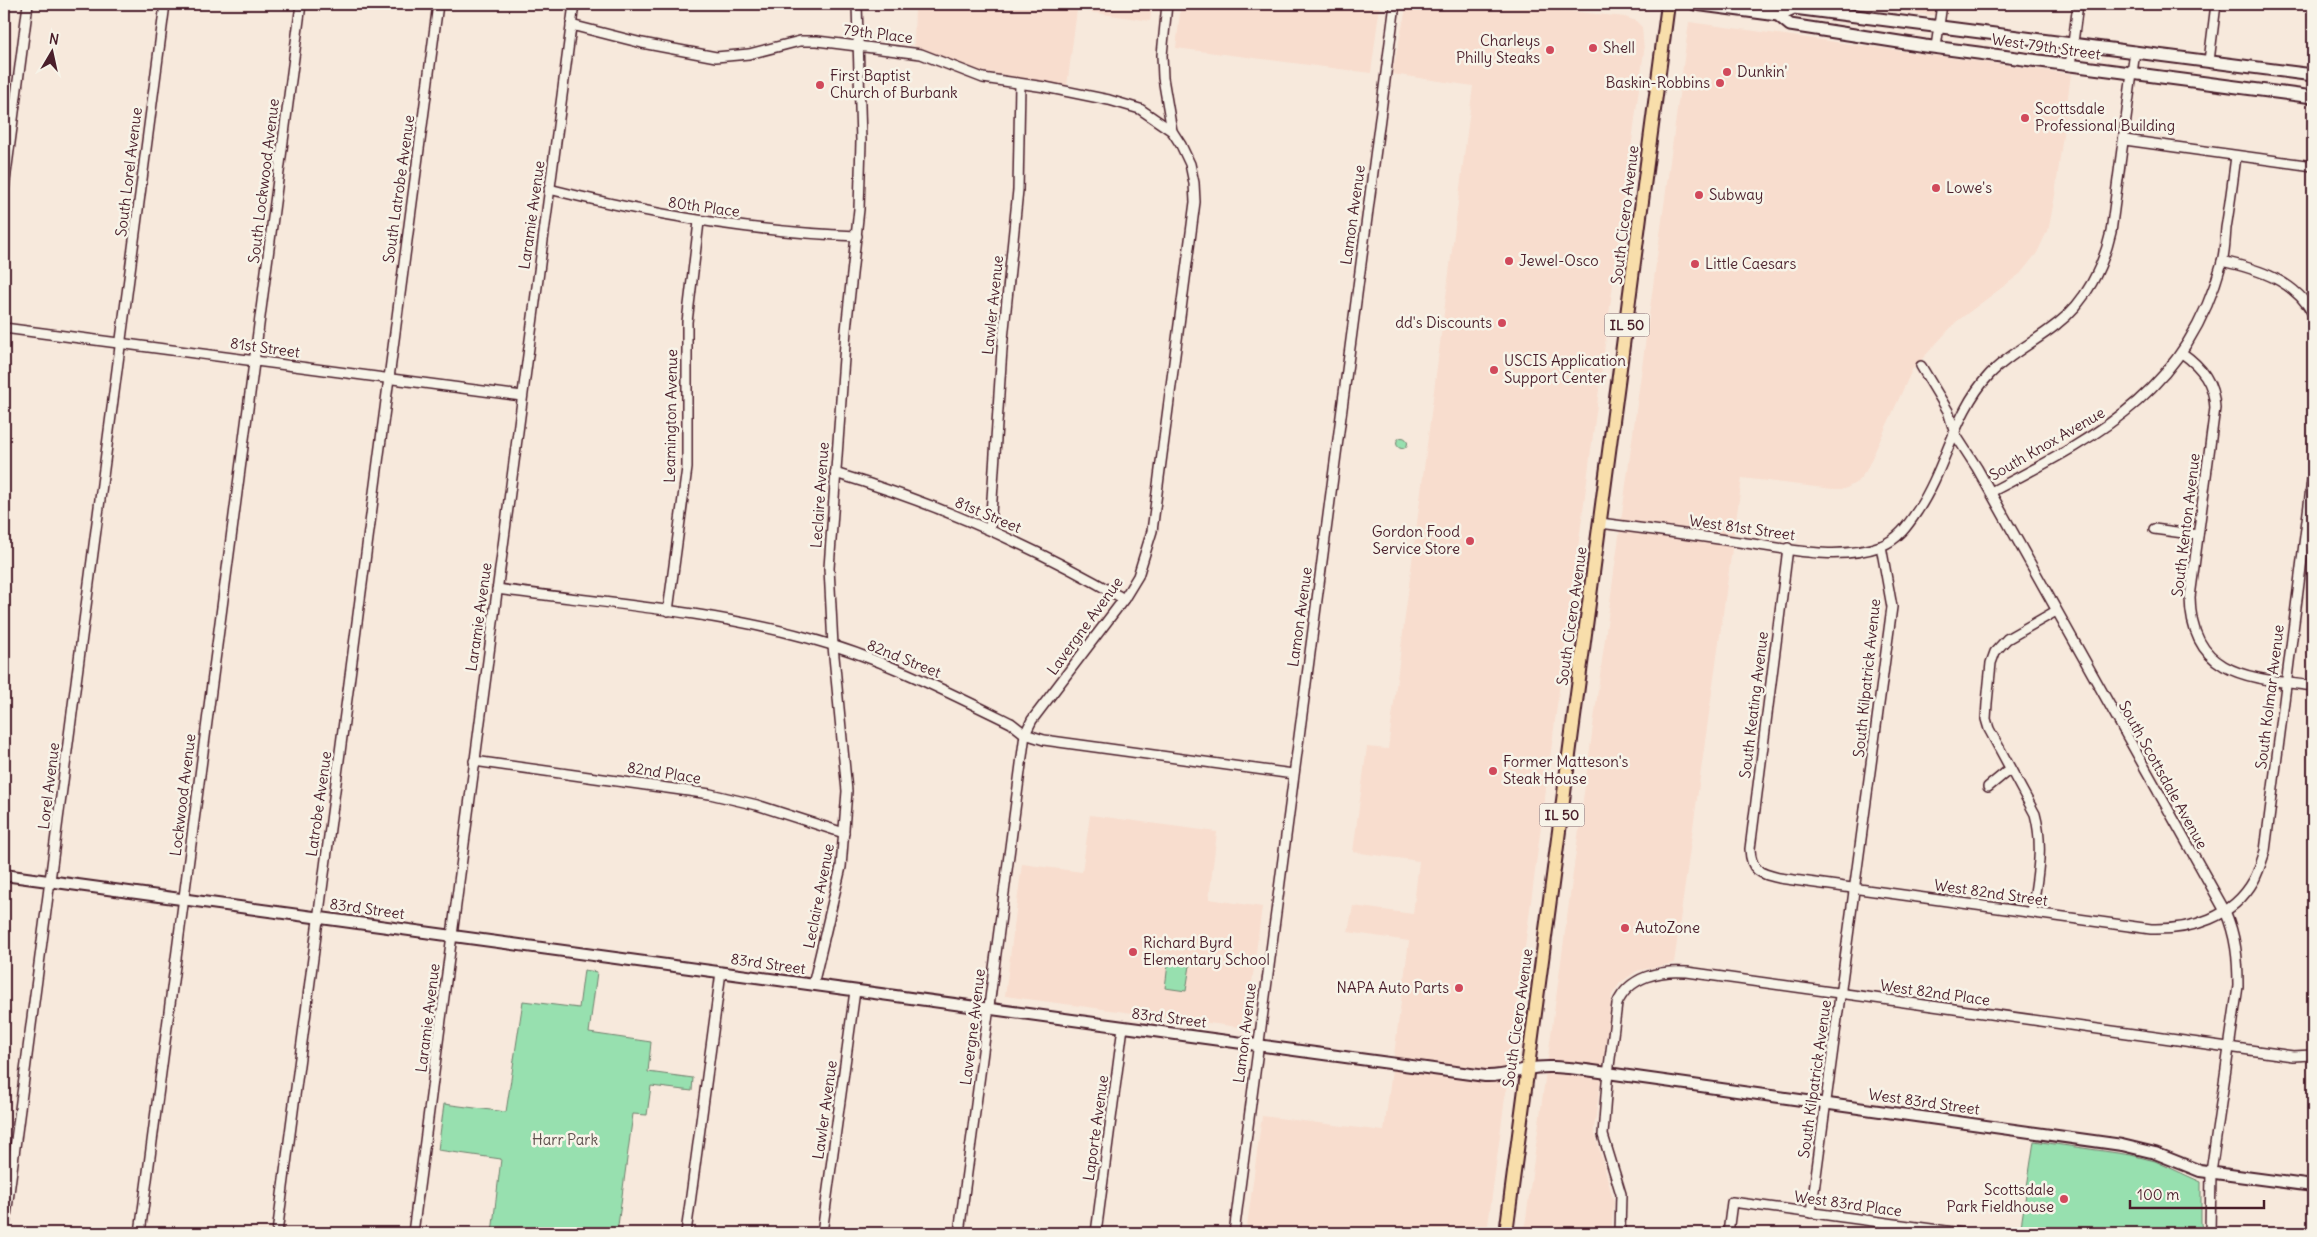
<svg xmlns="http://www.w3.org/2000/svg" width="2317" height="1237" font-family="Delius,sans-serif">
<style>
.built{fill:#f8ddce}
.green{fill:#97e0af;stroke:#70806d}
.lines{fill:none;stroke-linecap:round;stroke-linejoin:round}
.minor-casing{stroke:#4a1f2b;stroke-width:12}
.tertiary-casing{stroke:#4a1f2b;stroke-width:14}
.secondary-casing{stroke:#4a1f2b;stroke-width:15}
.primary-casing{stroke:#4a1f2b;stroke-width:16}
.minor{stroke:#f7f3e8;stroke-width:9}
.tertiary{stroke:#f7f3e8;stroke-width:10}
.secondary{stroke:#f7f3e8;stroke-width:11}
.primary{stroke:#f8deab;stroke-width:12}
.poi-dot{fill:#d1495b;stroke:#f7f3e8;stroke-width:2}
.labels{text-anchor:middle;stroke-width:5;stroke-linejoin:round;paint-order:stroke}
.shield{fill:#f7f3e8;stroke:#7e5f64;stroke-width:1}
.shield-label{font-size:14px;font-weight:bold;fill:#4a1f2b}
.street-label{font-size:15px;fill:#4a1f2b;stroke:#f7f3e8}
.poi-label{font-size:15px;fill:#4a1f2b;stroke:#f7f3e8;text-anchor:start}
.park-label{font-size:15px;fill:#5d4f4c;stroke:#f7f3e8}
</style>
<rect width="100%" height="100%" fill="#f7e9dc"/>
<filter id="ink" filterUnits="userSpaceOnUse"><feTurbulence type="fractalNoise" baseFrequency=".02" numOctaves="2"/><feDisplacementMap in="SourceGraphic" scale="10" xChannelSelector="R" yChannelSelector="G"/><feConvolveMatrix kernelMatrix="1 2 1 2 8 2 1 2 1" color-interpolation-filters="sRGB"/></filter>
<g filter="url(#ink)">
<g class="built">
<path d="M915 4H1152L1150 21 1077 10 1067 86 980 71 914 46Z"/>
<path d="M1181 4H1380L1371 73 1176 48Z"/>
<path d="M1407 4H1514L1529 7 1625 17 1636 21 1642 27 1644 51 1487 1233H1246L1262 1116 1384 1131 1409 941 1348 932 1353 906 1413 914 1419 861 1353 852 1367 747 1388 749 1473 86 1392 74Z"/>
<path d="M1851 4H1949L1947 17Z"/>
<path d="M1689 22 2071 74 2055 195 2049 227 2037 253 2020 274 1956 322 1912 370 1866 471 1857 482 1845 489H1833L1742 478 1674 963 1637 971 1620 983 1612 995 1594 1130 1614 1202 1611 1233H1524Z"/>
<path d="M1090 815 1217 832 1209 899 1262 907 1246 1028 1005 996 1022 864 1082 872Z"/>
</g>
<g class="green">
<circle cx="1402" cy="443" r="5.5"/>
<path d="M1169 956 1191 959 1186 991 1165 988Z"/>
<path d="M584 970 597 972 589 1033 651 1042 648 1072 693 1078 692 1091 651 1086 647 1115 633 1114 617 1233H492L501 1159 438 1150 444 1104 506 1112 523 1001 579 1008Z"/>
<path d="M2034 1141 2131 1155 2155 1161 2201 1182V1224L2203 1233H2020Z"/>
</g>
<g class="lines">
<g class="minor-casing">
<g id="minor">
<path d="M571 25 642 43 716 57 749 54 800 41H817L921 54 983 78 1045 87 1109 100 1140 109 1172 131"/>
<path d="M1936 47 1942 4"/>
<path d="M2209 61 2216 4"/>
<path d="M2070 66 2078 4"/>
<path d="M2125 140 2313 166"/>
<path d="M4 189 28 4"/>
<path d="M549 189C652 215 751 232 857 236"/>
<path d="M2222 261C2257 269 2295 280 2313 314"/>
<path d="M4 328 522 396"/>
<path d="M2182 353C2202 367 2214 383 2215 408L2190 597C2191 677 2251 678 2313 686"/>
<path d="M1921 366 1948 411 1955 434 1977 468 2225 911C2236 936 2238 959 2238 986L2211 1172 2210 1233"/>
<path d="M835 473C936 503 1033 546 1124 599"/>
<path d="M1991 492C2101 434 2186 392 2222 262 2225 251 2225 239 2226 228 2230 204 2233 180 2236 156"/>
<path d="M1600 523C1647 529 1693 535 1739 542 1784 548 1836 562 1881 546 1899 539 1908 525 1918 510 1947 466 1954 412 1990 374 2009 354 2035 342 2057 324 2086 302 2103 267 2111 232L2135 51"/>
<path d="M990 529 1002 349 1018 190 1020 84"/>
<path d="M2154 529 2198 535"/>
<path d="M1788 548 1750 849C1751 871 1759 873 1779 878L2151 929C2191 930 2233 918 2254 880 2259 871 2262 860 2265 851L2313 473"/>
<path d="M497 589C601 603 707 610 808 638 879 657 946 691 1011 723L1025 734 1044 740 1293 774"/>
<path d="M668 611 687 468V322L699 222"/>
<path d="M474 761 710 794 757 805 844 833"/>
<path d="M1988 787 2010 769"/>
<path d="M2032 912C2037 879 2044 847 2035 814L1989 729 1986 719 1987 703 1991 663 1995 652 2007 639 2056 611"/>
<path d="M813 985 841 867 847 791 833 646 829 568 846 330 859 209 861 141 857 4"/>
<path d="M1811 1213 1892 607 1881 546"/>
<path d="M4 1231 165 4"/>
<path d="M140 1233 301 4"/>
<path d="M277 1233 438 4"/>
<path d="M413 1233 574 4"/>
<path d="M686 1233 721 972"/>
<path d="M822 1233 855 991"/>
<path d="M959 1233 1025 734 1032 720 1124 599 1138 576 1152 531 1195 202 1194 183 1190 164 1181 145 1172 131 1163 78 1162 55 1167 4"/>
<path d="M1096 1233 1123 1027"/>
<path d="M1234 1233 1395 4"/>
<path d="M1620 1233 1621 1194 1603 1135 1607 1082 1617 1004C1629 976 1660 970 1687 972L2293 1056 2313 1055"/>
<path d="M1728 1233 1732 1202 1961 1233"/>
</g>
</g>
<g class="tertiary-casing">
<path id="tertiary" d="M4 875 1485 1076C1500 1077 1513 1072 1527 1069 1547 1065 1567 1068 1586 1070L2122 1145 2155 1153 2200 1171 2313 1186"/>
</g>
<g class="secondary-casing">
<g id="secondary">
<path d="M1695 4 1778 15 1790 25 1925 46 2313 97"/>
<path d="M1778 15 1794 8 2313 75"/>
</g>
</g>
<g class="primary-casing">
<path id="primary" d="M1506 1233 1668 4"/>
</g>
<use href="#minor" class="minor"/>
<use href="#tertiary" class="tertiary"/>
<use href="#secondary" class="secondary"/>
<use href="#primary" class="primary"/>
</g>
</g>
<g class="poi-dot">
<circle cx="1593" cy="48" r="5"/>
<circle cx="1550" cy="50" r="5"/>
<circle cx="1727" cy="72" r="5"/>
<circle cx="1720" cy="83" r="5"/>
<circle cx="820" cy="85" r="5"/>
<circle cx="2025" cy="118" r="5"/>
<circle cx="1936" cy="188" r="5"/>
<circle cx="1699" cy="195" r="5"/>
<circle cx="1509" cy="261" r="5"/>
<circle cx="1695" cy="264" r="5"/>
<circle cx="1502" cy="323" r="5"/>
<circle cx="1494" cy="370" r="5"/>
<circle cx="1470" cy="541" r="5"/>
<circle cx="1493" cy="771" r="5"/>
<circle cx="1625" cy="928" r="5"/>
<circle cx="1133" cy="952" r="5"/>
<circle cx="1459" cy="988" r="5"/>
<circle cx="2064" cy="1199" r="5"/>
</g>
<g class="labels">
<g class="shield">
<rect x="1604.5" y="313.5" width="45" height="23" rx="4"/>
<rect x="1539.5" y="803.5" width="45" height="23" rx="4"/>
</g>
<g class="shield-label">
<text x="1627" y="330">IL 50</text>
<text x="1562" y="820">IL 50</text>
</g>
<g class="street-label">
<text transform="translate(878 34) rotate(7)" y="5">79th Place</text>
<text transform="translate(2046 47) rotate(8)" y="5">West 79th Street</text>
<text transform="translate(129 172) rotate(-83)" y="5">South Lorel Avenue</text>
<text transform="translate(264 181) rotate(-83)" y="5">South Lockwood Avenue</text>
<text transform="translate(399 189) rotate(-82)" y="5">South Latrobe Avenue</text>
<text transform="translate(704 207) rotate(8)" y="5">80th Place</text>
<text transform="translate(532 215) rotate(-82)" y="5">Laramie Avenue</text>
<text transform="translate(1353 215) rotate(-82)" y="5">Lamon Avenue</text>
<text transform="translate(1625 215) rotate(-83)" y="5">South Cicero Avenue</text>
<text transform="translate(993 305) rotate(-84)" y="5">Lawler Avenue</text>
<text transform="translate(265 348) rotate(8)" y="5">81st Street</text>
<text transform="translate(671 416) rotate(-89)" y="5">Leamington Avenue</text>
<text transform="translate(2047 444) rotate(-30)" y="5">South Knox Avenue</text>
<text transform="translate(820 495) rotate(-86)" y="5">Leclaire Avenue</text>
<text transform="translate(988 515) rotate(23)" y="5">81st Street</text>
<text transform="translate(2186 525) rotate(-83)" y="5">South Kenton Avenue</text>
<text transform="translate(1742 528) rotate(8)" y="5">West 81st Street</text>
<text transform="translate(1572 616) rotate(-82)" y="5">South Cicero Avenue</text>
<text transform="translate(479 617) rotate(-82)" y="5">Laramie Avenue</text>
<text transform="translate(1300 617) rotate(-82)" y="5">Lamon Avenue</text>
<text transform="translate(1085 626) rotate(-54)" y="5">Lavergne Avenue</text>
<text transform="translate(904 659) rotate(22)" y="5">82nd Street</text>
<text transform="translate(1867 678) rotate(-84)" y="5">South Kilpatrick Avenue</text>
<text transform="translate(2270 697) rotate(-83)" y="5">South Kolmar Avenue</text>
<text transform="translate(1754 705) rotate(-83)" y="5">South Keating Avenue</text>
<text transform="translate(664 773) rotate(9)" y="5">82nd Place</text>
<text transform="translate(2163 775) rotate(61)" y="5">South Scottsdale Avenue</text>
<text transform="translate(49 786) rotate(-83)" y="5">Lorel Avenue</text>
<text transform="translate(183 795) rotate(-83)" y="5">Lockwood Avenue</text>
<text transform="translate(319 804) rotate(-82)" y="5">Latrobe Avenue</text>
<text transform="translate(1991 893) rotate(8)" y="5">West 82nd Street</text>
<text transform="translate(819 896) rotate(-79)" y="5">Leclaire Avenue</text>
<text transform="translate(367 909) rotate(8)" y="5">83rd Street</text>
<text transform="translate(768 964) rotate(8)" y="5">83rd Street</text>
<text transform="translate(1935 993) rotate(8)" y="5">West 82nd Place</text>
<text transform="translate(428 1018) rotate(-83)" y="5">Laramie Avenue</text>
<text transform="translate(1169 1018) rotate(7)" y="5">83rd Street</text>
<text transform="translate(1518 1018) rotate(-82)" y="5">South Cicero Avenue</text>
<text transform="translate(973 1027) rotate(-83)" y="5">Lavergne Avenue</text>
<text transform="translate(1245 1033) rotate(-83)" y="5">Lamon Avenue</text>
<text transform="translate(1815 1079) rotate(-82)" y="5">South Kilpatrick Avenue</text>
<text transform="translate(1924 1102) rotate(8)" y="5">West 83rd Street</text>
<text transform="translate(825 1110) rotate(-82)" y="5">Lawler Avenue</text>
<text transform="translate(1096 1128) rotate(-82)" y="5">Laporte Avenue</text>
<text transform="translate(1848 1204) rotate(8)" y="5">West 83rd Place</text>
</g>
<g class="poi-label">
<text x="1540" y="46" text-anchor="end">Charleys<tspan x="1540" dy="17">Philly Steaks</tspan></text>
<text x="1603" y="53">Shell</text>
<text x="1737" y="77">Dunkin'</text>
<text x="830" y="81">First Baptist<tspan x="830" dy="17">Church of Burbank</tspan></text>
<text x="1710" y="88" text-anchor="end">Baskin-Robbins</text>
<text x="2035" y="114">Scottsdale<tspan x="2035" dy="17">Professional Building</tspan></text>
<text x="1946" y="193">Lowe's</text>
<text x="1709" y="200">Subway</text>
<text x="1519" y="266">Jewel-Osco</text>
<text x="1705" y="269">Little Caesars</text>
<text x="1492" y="328" text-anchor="end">dd's Discounts</text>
<text x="1504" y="366">USCIS Application<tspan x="1504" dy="17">Support Center</tspan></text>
<text x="1460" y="537" text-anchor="end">Gordon Food<tspan x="1460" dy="17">Service Store</tspan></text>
<text x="1503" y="767">Former Matteson's<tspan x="1503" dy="17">Steak House</tspan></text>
<text x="1635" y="933">AutoZone</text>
<text x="1143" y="948">Richard Byrd<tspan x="1143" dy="17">Elementary School</tspan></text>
<text x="1449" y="993" text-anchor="end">NAPA Auto Parts</text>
<text x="2054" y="1195" text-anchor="end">Scottsdale<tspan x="2054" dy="17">Park Fieldhouse</tspan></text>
</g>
<g class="park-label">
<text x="565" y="1145">Harr Park</text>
</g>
</g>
<rect width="2317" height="1237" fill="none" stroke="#f7f3e8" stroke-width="20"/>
<rect x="10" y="10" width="2297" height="1217" fill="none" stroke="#4a1f2b" stroke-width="2" filter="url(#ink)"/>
<g transform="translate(52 52) rotate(9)" stroke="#f7f3e8" stroke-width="4" paint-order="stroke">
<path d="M0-4L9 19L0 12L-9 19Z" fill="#4a1f2b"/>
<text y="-8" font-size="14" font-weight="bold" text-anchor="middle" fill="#4a1f2b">N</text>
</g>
<path d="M2130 1200v8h134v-8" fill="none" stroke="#4a1f2b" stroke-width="2.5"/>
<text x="2137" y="1200" font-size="15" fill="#4a1f2b" stroke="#f7f3e8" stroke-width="4" paint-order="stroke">100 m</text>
</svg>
